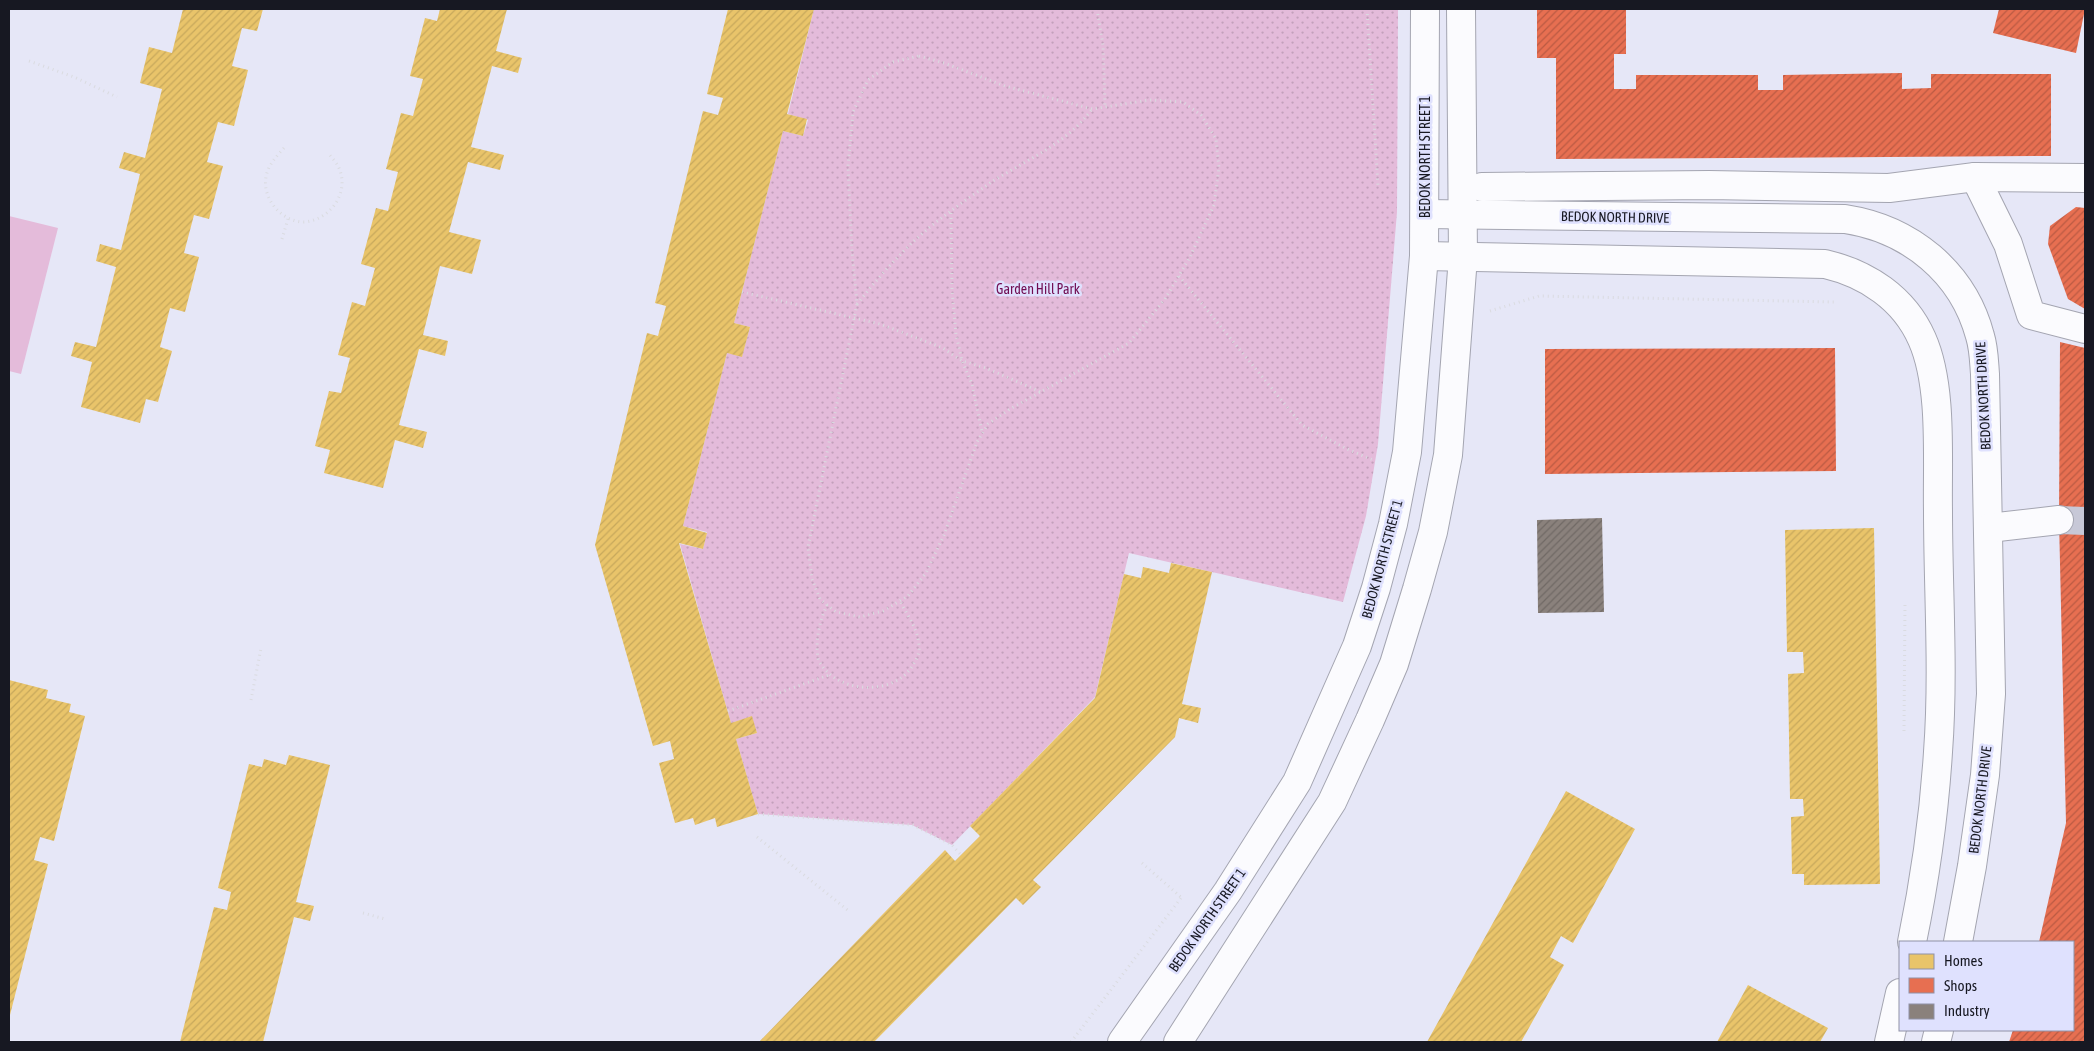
<svg xmlns="http://www.w3.org/2000/svg" width="2094" height="1051" font-family="'Asap Condensed',sans-serif">
<style>
.green{fill:#e4bbda}
.park{fill:url(#park-dots)}
.homes{fill:url(#homes-hatch)}
.shops{fill:url(#shops-hatch)}
.industry{fill:url(#industry-hatch)}
.lines{fill:none;stroke-linecap:round;stroke-linejoin:round}
.minor-tunnel{stroke:#c7c8d7;stroke-width:28;stroke-dasharray:28 14;stroke-linecap:butt}
.minor-casing{stroke:#a4a5b1;stroke-width:30}
.path{stroke:#dadbe0;stroke-width:3;stroke-dasharray:1 4;stroke-linecap:butt}
.minor{stroke:#fbfbfe;stroke-width:28}
.labels{text-anchor:middle;stroke-width:5;stroke-linejoin:round;paint-order:stroke}
.street-label{font-size:14px;fill:#171822;stroke:#dfe1fe}
.park-label{font-size:14px;fill:#700c52;stroke:#dfe1fe}
</style>
<defs>
<pattern id="park-dots" width="8" height="8" patternUnits="userSpaceOnUse" patternTransform="scale(1.25)"><rect width="8" height="8" fill="#e4bbda"/><path d="M2 2h.1M6 6h.1" fill="none" stroke="#c3a0bb" stroke-width="1.8" stroke-linecap="round"/></pattern>
<pattern id="homes-hatch" width="6" height="6" patternUnits="userSpaceOnUse" patternTransform="scale(1.25)"><rect width="6" height="6" fill="#e9c46a"/><path d="M-1 1l2-2M0 6l6-6M5 7l2-2" fill="none" stroke="#c7a85c"/></pattern>
<pattern id="shops-hatch" width="6" height="6" patternUnits="userSpaceOnUse" patternTransform="scale(1.25)"><rect width="6" height="6" fill="#e76f51"/><path d="M-1 1l2-2M0 6l6-6M5 7l2-2" fill="none" stroke="#ba5a43"/></pattern>
<pattern id="industry-hatch" width="6" height="6" patternUnits="userSpaceOnUse" patternTransform="scale(1.25)"><rect width="6" height="6" fill="#8a817c"/><path d="M-1 1l2-2M0 6l6-6M5 7l2-2" fill="none" stroke="#706965"/></pattern>
</defs>
<rect width="100%" height="100%" fill="#e6e7f7"/>
<path class="green" d="M9 216 58 228 21 374 9 371Z"/>
<path class="park" d="M814 9H1398L1397 212 1378 444 1366 516 1343 602 1129 553 1095 697 952 845 912 825 758 814 736 739 757 733 751 717 731 723 680 544 703 549 707 532 683 526 727 353 742 356 750 327 734 323 783 131 803 136 808 120 788 114Z"/>
<g class="homes">
<path d="M183 9H263L257 31 242 28 232 66 248 70 234 126 218 122 207 162 223 166 209 219 194 215 184 253 199 257 185 312 170 308 160 347 172 351 158 402 146 399 140 423 81 407 92 362 71 356 75 342 96 347 116 267 96 261 100 244 121 250 140 174 119 168 124 152 145 158 162 89 140 83 149 47 172 53Z"/>
<path d="M440 9H507L496 51 522 58 518 73 492 66 471 147 504 155 500 170 468 162 449 232 481 240 472 274 440 266 423 335 448 341 445 356 419 349 399 425 427 432 423 448 395 440 383 488 324 473 330 450 315 446 329 391 341 393 350 358 338 355 352 302 365 306 375 268 361 264 376 208 388 211 398 172 386 169 401 113 413 116 423 79 410 76 425 18 437 21Z"/>
<path d="M728 9H814L787 114 807 119 803 136 783 131 734 323 750 327 742 357 727 353 683 526 707 533 703 549 679 543 731 723 752 716 757 733 736 739 758 814 717 827 715 818 695 825 693 818 675 823 659 763 674 759 670 741 653 746 595 545 647 333 658 336 666 306 655 303 703 111 718 115 723 98 707 94Z"/>
<path d="M1874 528 1880 884 1804 885V874H1792L1791 817 1804 816 1803 799H1790L1788 674 1804 673 1803 652H1787L1785 530Z"/>
<path d="M2078 537 2085 538V560L2073 558Z"/>
<path d="M1171 563 1212 572 1182 704 1201 708 1198 723 1179 718 1175 737 1033 880 1041 887 1023 905 1016 898 874 1042H759L945 850 955 861 980 836 970 826 1095 698 1124 574 1141 578 1143 567 1169 573Z"/>
<path d="M9 680 48 690 46 698 71 704 69 712 85 716 54 841 40 837 34 860 48 864 9 1019Z"/>
<path d="M289 755 330 765 296 902 314 906 310 921 294 917 263 1042H180L214 907 227 910 231 892 218 888 249 764 262 767 264 759 286 765Z"/>
<path d="M2084 767H2085V817L2076 815Z"/>
<path d="M1566 791 1635 829 1573 943 1561 936 1550 957 1564 965 1521 1042H1427Z"/>
<path d="M2067 850 2085 854V969L2073 967V942H2051L2056 915 2082 919 2084 912 2057 907Z"/>
<path d="M2073 975 2085 978V1010L2080 1009 2075 1033 2062 1031 2073 1030Z"/>
<path d="M1748 985 1828 1028 1820 1042H1717Z"/>
</g>
<g class="shops">
<path d="M1537 9H1626V54H1614V89H1636V75H1758V90H1783V75L1902 73V89L1931 88V74H2051V156L1556 159V58H1537Z"/>
<path d="M1999 9H2085L2076 53 1993 33Z"/>
<path d="M2076 207 2085 208V309L2068 299 2048 244 2050 226Z"/>
<path d="M2060 342 2085 348V1042H2009L2013 1030H2073V942H2039L2066 823 2059 520Z"/>
<path d="M1835 348 1836 471 1545 474V349Z"/>
</g>
<path class="industry" d="M1602 518 1604 612 1538 613 1537 520Z"/>
<g class="lines">
<path class="minor-tunnel" d="M2059 520 2085 521"/>
<g class="minor-casing">
<g id="minor">
<path d="M1975 177 2008 244 2031 315 2085 329"/>
<path d="M1482 187 1709 185 1889 188 1975 177 2085 178"/>
<path d="M1425 214 1845 219C1910 229 1963 272 1980 336 1984 349 1984 362 1985 374L1991 694 1985 775 1972 866 1958 942"/>
<path d="M1424 256 1825 264C1867 274 1904 298 1922 339 1943 386 1937 460 1938 511 1938 591 1944 672 1938 752 1934 816 1925 879 1912 942"/>
<path d="M1989 528 2059 520"/>
<path d="M1122 1042 1228 891 1297 782 1357 646 1376 588 1393 524 1407 452 1424 256 1425 9"/>
<path d="M1178 1042 1332 802 1370 720 1394 664 1417 589 1433 532 1448 455 1463 257 1461 9"/>
<path d="M1889 1042 1900 993"/>
<path d="M1936 1042 1939 1030"/>
</g>
</g>
<g class="path">
<path d="M1097 9 1103 45 1105 107"/>
<path d="M1367 9 1378 186"/>
<path d="M919 56 944 63 1005 86 1092 109 1150 100 1183 102 1201 115 1216 139 1219 168 1214 205 1190 257 1165 299 1129 343 1010 409 988 424 977 442 944 535 926 573 908 596 883 611 860 617 836 612 820 599 812 579 808 547 857 304 852 251 848 166 853 112 868 80 893 62Z"/>
<path d="M29 61 74 77 117 97"/>
<path d="M284 148C276 157 268 165 266 177 262 199 282 222 304 222 331 220 351 191 338 166 336 162 332 158 329 154"/>
<path d="M951 213 952 290 956 334 962 361 972 384 982 432"/>
<path d="M282 239 288 219"/>
<path d="M1179 276 1302 425 1347 449 1373 460"/>
<path d="M742 292 880 324 943 348 962 361 986 368 1041 392"/>
<path d="M857 304C871 287 885 270 900 255 926 227 959 205 990 183 1024 161 1067 144 1092 109"/>
<path d="M1490 311 1539 296 1834 302"/>
<path d="M827 605C820 620 815 640 818 657 818 661 821 664 823 667 842 693 892 695 911 668 915 662 920 654 919 647 919 630 907 615 900 601"/>
<path d="M251 700 261 648"/>
<path d="M728 711 829 675"/>
<path d="M1904 731 1905 602"/>
<path d="M758 814 913 825 952 845 961 855"/>
<path d="M757 837 850 912"/>
<path d="M1142 863 1182 898"/>
<path d="M363 913 385 919"/>
<path d="M1071 1042 1181 898"/>
</g>
<use href="#minor" class="minor"/>
</g>
<g class="labels">
<g class="street-label">
<text transform="translate(1425 157) rotate(-90)" y="5">BEDOK NORTH STREET 1</text>
<text transform="translate(1615 217) rotate(1)" y="5">BEDOK NORTH DRIVE</text>
<text transform="translate(1983 396) rotate(-93)" y="5">BEDOK NORTH DRIVE</text>
<text transform="translate(1382 559) rotate(-75)" y="5">BEDOK NORTH STREET 1</text>
<text transform="translate(1980 800) rotate(-83)" y="5">BEDOK NORTH DRIVE</text>
<text transform="translate(1207 920) rotate(-55)" y="5">BEDOK NORTH STREET 1</text>
</g>
<g class="park-label">
<text x="1038" y="294">Garden Hill Park</text>
</g>
</g>
<rect width="2094" height="1051" fill="none" stroke="#171822" stroke-width="20"/>
<rect x="1899" y="941" width="175" height="90" fill="#dfe1fe" stroke="#8f91a6"/>
<rect x="1909" y="954" width="25" height="15" fill="#e9c46a" stroke="#8f91a6"/>
<text x="1944" y="966" font-size="15" fill="#171822">Homes</text>
<rect x="1909" y="978" width="25" height="15" fill="#e76f51" stroke="#8f91a6"/>
<text x="1944" y="991" font-size="15" fill="#171822">Shops</text>
<rect x="1909" y="1004" width="25" height="15" fill="#8a817c" stroke="#8f91a6"/>
<text x="1944" y="1016" font-size="15" fill="#171822">Industry</text>
</svg>
